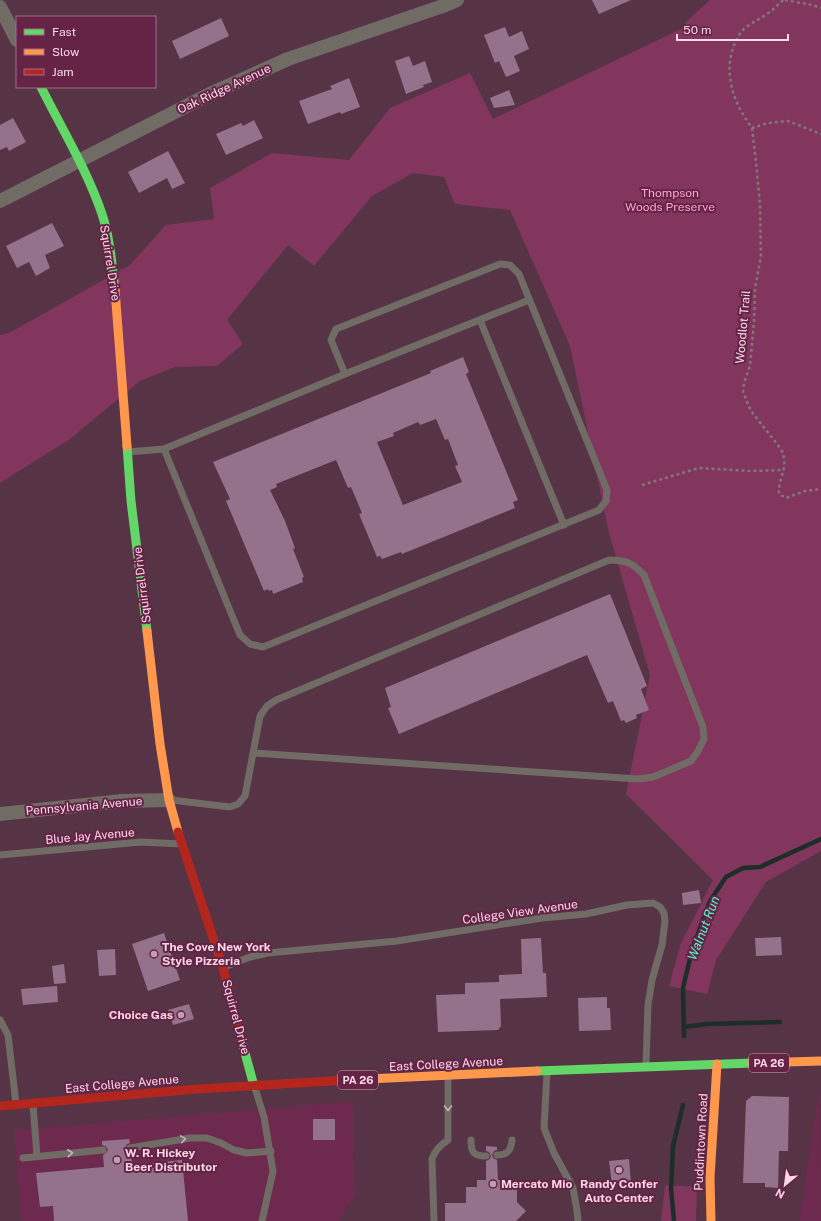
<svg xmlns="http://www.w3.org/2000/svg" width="821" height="1221" font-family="'Public Sans',sans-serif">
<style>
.built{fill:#6e2a4e}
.green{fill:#83365d}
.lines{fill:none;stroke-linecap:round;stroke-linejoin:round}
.stream{stroke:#1d2e29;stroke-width:4.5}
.building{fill:#94728b;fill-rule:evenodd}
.path{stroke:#817777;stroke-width:2.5;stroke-dasharray:3 3;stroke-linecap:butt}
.lane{stroke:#706b64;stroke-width:7}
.street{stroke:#706b64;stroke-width:14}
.fast{stroke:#63d668;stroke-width:9}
.slow{stroke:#ff974d;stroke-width:9}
.jam{stroke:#b3261e;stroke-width:9}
.oneway{stroke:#cab2b9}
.poi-dot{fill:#c19fae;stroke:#652446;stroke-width:1.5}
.labels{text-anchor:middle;stroke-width:4;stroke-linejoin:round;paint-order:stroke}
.shield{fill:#652446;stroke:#cda3b7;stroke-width:1}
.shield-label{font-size:11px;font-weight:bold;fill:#fad9e7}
.street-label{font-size:12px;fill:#fad9e7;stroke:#652446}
.park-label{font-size:12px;fill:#fca5cd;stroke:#652446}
.poi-label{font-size:12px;font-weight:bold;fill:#fad9e7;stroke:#652446;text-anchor:start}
.water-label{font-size:13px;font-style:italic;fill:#51f9cc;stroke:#652446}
</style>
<rect width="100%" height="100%" fill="#563345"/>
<g class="built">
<path d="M820 1084 821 1221H799Z"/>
<path d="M353 1101 355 1195 339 1221H21L14 1130 289 1107Z"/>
</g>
<g class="green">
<path d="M710 0H821V851L766 882 716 960 707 994 669 986 681 943 713 880 626 794 650 675 609 533 570 346 510 210 455 204 444 177 413 173 372 196 314 266 288 245 227 320 243 344 217 366 175 367 140 381 70 439 0 483V335L9 333 130 265 166 225 214 219 210 188 272 153 349 160 390 108 470 73 493 119 681 29 687 21Z"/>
<path d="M665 1185 697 1187 696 1221H661Z"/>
</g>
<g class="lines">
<g class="stream">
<path d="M684 1027 706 1024 780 1022"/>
<path d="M684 1036 683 988 692 950 710 901 726 877 743 868 760 867 821 839"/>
<path d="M674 1221 671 1188 673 1146 683 1105"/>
</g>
</g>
<g class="building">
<path d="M592 0H631L599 14Z"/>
<path d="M221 18 229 36 180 59 172 41Z"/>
<path d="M505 27 509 37 522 31 529 49 514 56 520 71 506 77 499 61 495 63 484 35Z"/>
<path d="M409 56 413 66 425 61 432 82 423 85 424 87 406 94 395 61Z"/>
<path d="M349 78 360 107 341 114 340 112 308 124 299 101 332 89 330 86Z"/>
<path d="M509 90 515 105 494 108 490 98Z"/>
<path d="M13 118 26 142 9 151 7 147 0 150V125Z"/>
<path d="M254 120 263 138 226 155 216 134 241 123 243 126Z"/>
<path d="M168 151 185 183 172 189 167 178 139 193 128 172Z"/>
<path d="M52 223 64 246 45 255 50 268 36 276 29 262 17 268 6 246Z"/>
<path d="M463 357 469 372 466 374 518 500 513 502 515 508 402 554 401 552 382 559 380 556 377 557 359 514 362 513 351 487 348 488 336 460 276 484 277 487 270 490 285 521 295 548 293 549 304 577 302 578 303 582 273 594 272 590 269 591 268 589 264 591 226 501 230 499 213 462 431 373 430 371ZM436 419 445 440 448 439 458 465 455 466 462 482 403 505 377 442 394 436 393 433 418 422 420 425Z"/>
<path d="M610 594 647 686 641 689 649 710 636 715 637 718 626 723 624 720 621 721 613 701 608 703 587 655 399 734 388 708 391 707 385 688Z"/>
<path d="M699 890 701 903 683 905 682 893Z"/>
<path d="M164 933 180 980 148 991 132 944Z"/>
<path d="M781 937 782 955 756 956 755 938Z"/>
<path d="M541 938 543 973H546L547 997 500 999 501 1026 498 1030 438 1032 436 995 465 994V983L499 982V975L522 974 521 939Z"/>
<path d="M115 949 116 975 99 976 97 950Z"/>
<path d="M64 964 66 983 54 984 52 966Z"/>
<path d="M57 986 58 1002 23 1005 21 989Z"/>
<path d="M607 997V1008H610L611 1030 579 1031 578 998Z"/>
<path d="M189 1004 194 1019 173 1025 168 1010Z"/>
<path d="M752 1096 789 1097 788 1151H779L778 1188 765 1187V1183H743L746 1101Z"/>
<rect x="313" y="1119" width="22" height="21"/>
<path d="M129 1139 130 1143 127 1144 125 1148 126 1151 131 1153 132 1165 182 1160 188 1221H54L53 1206 40 1207 36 1173 104 1167 103 1155 107 1152 108 1149 105 1146 102 1145V1141Z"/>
<path d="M486 1146 497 1147V1150L494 1151 492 1155 493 1158 497 1160 498 1180H509V1187H517V1202L526 1211 516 1221H445V1203H466V1187H477V1180H486V1161L490 1159 491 1156 489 1152 486 1151Z"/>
<path d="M629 1159 631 1183 612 1185 609 1161Z"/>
</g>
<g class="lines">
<g class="path">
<path d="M783 0C778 5 773 10 767 14 759 20 748 24 742 31 740 33 738 37 737 39 721 69 733 103 752 128L768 123 788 121 821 134"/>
<path d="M785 0 812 5 821 8"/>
<path d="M752 128 756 162 760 205 761 256 755 289 754 322 750 366 744 383 743 392 751 411 781 449C790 467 778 476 779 494L786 498 805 491 821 489"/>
<path d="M642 485 699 468 751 471 784 470"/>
</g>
<g class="lane">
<path d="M480 320 564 525"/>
<path d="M164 449 240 635 250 644 263 647 599 510 606 501 607 490 519 274 510 265 500 264 336 329 331 340 345 374"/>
<path d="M128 452 164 449 345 374 529 300"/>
<path d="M171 800 230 807 238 804 245 796 260 716 267 706 276 700 609 560C627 560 632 563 644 575L703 727 704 739 698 751 691 761 653 777 638 779 253 753"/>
<path d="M0 855 141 842 181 844"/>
<path d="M224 967 250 957 268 953 397 941 542 918 586 914 627 905 653 903 660 907 664 913 665 921 662 945 652 980 648 1005 646 1064"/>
<path d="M0 1020 8 1035 16 1104"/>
<path d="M547 1073 544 1128 554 1153 573 1188 577 1211 578 1221"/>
<path d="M255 1088 264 1117 273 1171 262 1221"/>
<path d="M33 1105 37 1156"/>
<path d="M471 1140C471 1152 473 1156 486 1156"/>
<path d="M130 1148 190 1138H207L221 1143 234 1150 247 1153 271 1151"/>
<path d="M497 1155C508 1155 511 1150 512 1140"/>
<path d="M23 1158 103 1150"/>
<path d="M434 1221 432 1159C435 1150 440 1145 448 1140V1076"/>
</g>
<g class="street">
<path d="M0 7 17 40"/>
<path d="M0 201 208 95 288 59 443 6 457 0"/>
<path d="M0 814 122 801 169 800"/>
</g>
<g class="fast">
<path d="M41 87C62 129 87 170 102 214 110 238 112 264 115 290"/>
<path d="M127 446 131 501 147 631"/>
<path d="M239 1031 254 1086"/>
<path d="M537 1071 752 1063"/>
</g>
<g class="slow">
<path d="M115 290 127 446"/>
<path d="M147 631 160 744 169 800 178 832"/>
<path d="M752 1063 821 1061"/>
<path d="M347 1080 537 1071"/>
<path d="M711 1221 710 1178 717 1064"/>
</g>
<g class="jam">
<path d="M178 832 223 968 239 1031"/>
<path d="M0 1106 198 1089 347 1080"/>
</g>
</g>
<defs><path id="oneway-chevron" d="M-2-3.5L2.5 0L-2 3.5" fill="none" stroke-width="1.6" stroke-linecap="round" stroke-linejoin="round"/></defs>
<g class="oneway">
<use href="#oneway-chevron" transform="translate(448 1108) rotate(90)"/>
<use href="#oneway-chevron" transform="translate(183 1139) rotate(-9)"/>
<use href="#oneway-chevron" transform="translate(70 1153) rotate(-6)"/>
</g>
<g class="poi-dot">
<circle cx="154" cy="954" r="4"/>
<circle cx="181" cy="1015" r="4"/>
<circle cx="117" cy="1160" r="4"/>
<circle cx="619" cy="1170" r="4"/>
<circle cx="493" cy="1184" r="4"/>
</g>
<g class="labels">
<g class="shield">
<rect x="749" y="1054" width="40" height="18" rx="3"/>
<rect x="338" y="1071" width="40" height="18" rx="3"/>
</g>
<g class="shield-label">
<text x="769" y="1067">PA 26</text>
<text x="358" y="1084">PA 26</text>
</g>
<g class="street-label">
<text transform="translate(224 89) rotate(-25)" y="4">Oak Ridge Avenue</text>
<text transform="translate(110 263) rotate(81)" y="4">Squirrel Drive</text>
<text transform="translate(743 327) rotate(-85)" y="4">Woodlot Trail</text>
<text transform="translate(142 585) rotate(-97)" y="4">Squirrel Drive</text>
<text transform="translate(84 806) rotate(-5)" y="4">Pennsylvania Avenue</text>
<text transform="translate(90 836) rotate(-5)" y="4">Blue Jay Avenue</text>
<text transform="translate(520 912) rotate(-8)" y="4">College View Avenue</text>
<text transform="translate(236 1017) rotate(75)" y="4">Squirrel Drive</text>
<text transform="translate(446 1064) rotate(-3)" y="4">East College Avenue</text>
<text transform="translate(122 1084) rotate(-5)" y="4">East College Avenue</text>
<text transform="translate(701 1142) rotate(-87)" y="4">Puddintown Road</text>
</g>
<g class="park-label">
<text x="670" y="197">Thompson<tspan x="670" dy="14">Woods Preserve</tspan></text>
</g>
<g class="poi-label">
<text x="162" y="951">The Cove New York<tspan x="162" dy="14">Style Pizzeria</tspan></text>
<text x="173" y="1019" text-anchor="end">Choice Gas</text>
<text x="125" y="1157">W. R. Hickey<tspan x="125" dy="14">Beer Distributor</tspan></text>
<text x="501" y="1188">Mercato Mio</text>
<text x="619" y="1188" text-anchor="middle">Randy Confer<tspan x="619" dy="14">Auto Center</tspan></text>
</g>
<g class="water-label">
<text transform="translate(703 928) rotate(-69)" y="5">Walnut Run</text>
</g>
</g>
<rect x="16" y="16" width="140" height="72" fill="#652446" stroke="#a16c86"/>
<rect x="24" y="29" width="20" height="6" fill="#63d668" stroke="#a16c86"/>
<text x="52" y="36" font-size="12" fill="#fad9e7">Fast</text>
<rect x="24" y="49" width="20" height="6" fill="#ff974d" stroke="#a16c86"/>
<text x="52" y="56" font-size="12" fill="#fad9e7">Slow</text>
<rect x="24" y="69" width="20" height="6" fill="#b3261e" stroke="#a16c86"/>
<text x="52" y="76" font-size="12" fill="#fad9e7">Jam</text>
<g transform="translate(785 1185) rotate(209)" stroke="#652446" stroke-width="3" paint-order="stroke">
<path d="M0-3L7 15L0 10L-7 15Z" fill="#fad9e7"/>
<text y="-6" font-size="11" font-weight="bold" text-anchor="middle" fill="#fad9e7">N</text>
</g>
<path d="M677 34v6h111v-6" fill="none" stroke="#fad9e7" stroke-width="2"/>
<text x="683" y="34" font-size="12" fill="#fad9e7" stroke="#652446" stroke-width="3" paint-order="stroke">50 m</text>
</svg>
